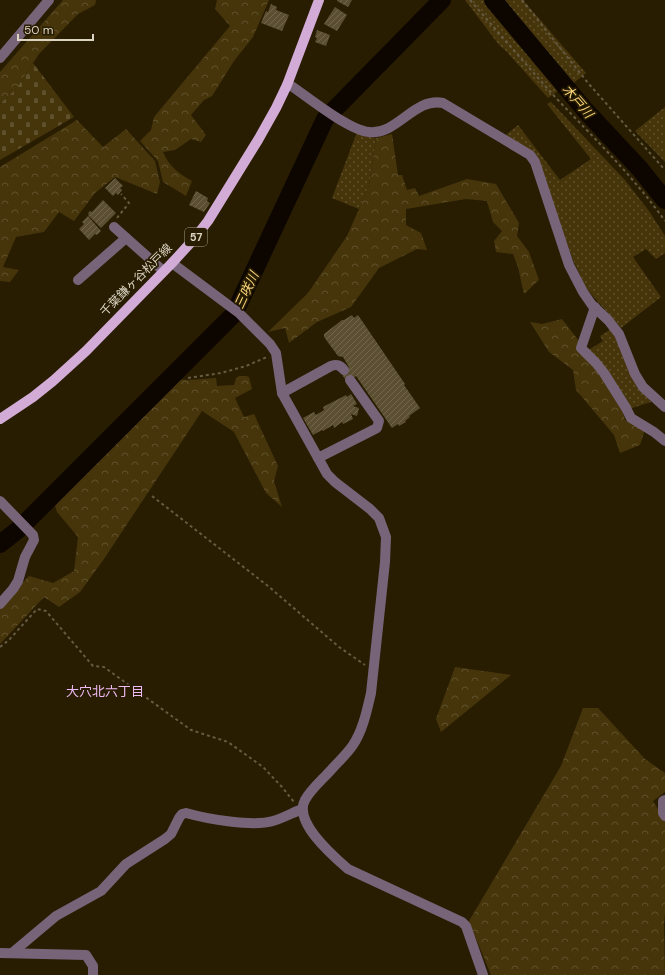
<svg xmlns="http://www.w3.org/2000/svg" width="665" height="975" font-family="'DM Sans','Noto Sans JP',sans-serif">
<style>
.grass{fill:url(#grass-dots)}
.forest{fill:url(#forest-crowns)}
.cemetery{fill:url(#cemetery-stones)}
.lines{fill:none;stroke-linecap:round;stroke-linejoin:round}
.river{stroke:#0d0600;stroke-width:18}
.building{fill:url(#building-hatch)}
.path{stroke:#655b43;stroke-width:2;stroke-dasharray:3 3;stroke-linecap:butt}
.minor{stroke:#776479;stroke-width:10}
.major{stroke:#d2abd6;stroke-width:10}
.labels{text-anchor:middle;stroke-width:3.5;stroke-linejoin:round;paint-order:stroke}
.shield{fill:#281d01;stroke:#a59d89;stroke-width:1}
.shield-label{font-size:11px;font-weight:bold;fill:#dbd4c3}
.street-label{font-size:12px;fill:#dbd4c3;stroke:#281d01}
.water-label{font-size:13px;font-style:italic;fill:#fdd67d;stroke:#281d01}
.neighbourhood-label{font-size:13px;fill:#efb9f5;stroke:#281d01}
</style>
<defs>
<pattern id="grass-dots" width="8" height="8" patternUnits="userSpaceOnUse"><rect width="8" height="8" fill="#46350b"/><path d="M2 2h.1M6 6h.1" fill="none" stroke="#60512d" stroke-width="1.8" stroke-linecap="round"/></pattern>
<pattern id="forest-crowns" width="20" height="18" patternUnits="userSpaceOnUse"><rect width="20" height="18" fill="#46350b"/><path d="M2 6a3 3 0 1 1 6 0M12 15a3 3 0 1 1 6 0" fill="none" stroke="#60512d"/></pattern>
<pattern id="cemetery-stones" width="16" height="16" patternUnits="userSpaceOnUse"><rect width="16" height="16" fill="#46350b"/><path d="M2 7V4a2 2 0 0 1 4 0v3zM10 15v-3a2 2 0 0 1 4 0v3z" fill="#60512d"/></pattern>
<pattern id="building-hatch" width="6" height="6" patternUnits="userSpaceOnUse"><rect width="6" height="6" fill="#5b4e31"/><path d="M-1 1l2-2M0 6l6-6M5 7l2-2" fill="none" stroke="#72674d"/></pattern>
</defs>
<rect width="100%" height="100%" fill="#281d01"/>
<g class="grass">
<path d="M465 0H494L562 88 548 98 505 50 499 45Z"/>
<path d="M505 0H523L586 73 570 86Z"/>
<path d="M551 102 624 179 649 211 665 236V253L656 259 646 249 633 257 661 297 621 328 586 288 573 260 536 155 506 135 518 125 560 180 591 159 547 104Z"/>
<path d="M665 107V162L635 131Z"/>
<path d="M357 132 365 136 376 138 369 185 359 209 332 198Z"/>
<path d="M611 329 640 388 651 402 629 409 587 351 603 341 600 336Z"/>
</g>
<g class="forest">
<path d="M63 0H96L95 5 78 14 39 54 16 89 0 104V72Z"/>
<path d="M217 0H269L253 37 234 61 212 96 204 100 191 115 206 135 201 142 191 139 175 150 163 152C169 166 179 174 192 181L186 196 163 182 158 161 140 141 151 130 154 117 230 26 215 9Z"/>
<path d="M77 120 103 147 126 129 155 161 160 182 157 194 115 177 95 193 74 221 59 212 44 232 16 237 3 267 19 270 10 282 0 281V167Z"/>
<path d="M392 134 398 175H402L407 190 415 188 419 196 467 179 496 184 519 223 517 236 529 252 539 280 524 294 518 267 513 254 496 252 494 241 502 231 493 222 487 201 466 199 406 209V225L421 233 427 250 417 249 379 268 351 307 317 322 289 343 285 328 268 332 308 293 347 236 359 209 369 185 376 138Z"/>
<path d="M562 319 579 341 577 351 596 366 622 409 625 420 645 429 640 445 620 453 614 435 576 390 573 370 549 352 530 322 542 324Z"/>
<path d="M239 376H246L249 377 252 389 235 398 244 417 254 414 278 466 274 481 282 507 266 493 234 432 202 411 104 559 80 592 59 607 44 597 0 644V606L29 576 53 583 74 571 78 537 57 512 53 499 176 379 188 380 216 378 217 386 234 385 236 378Z"/>
<path d="M455 667 511 675 441 732 436 719Z"/>
<path d="M583 708H598L645 759 665 773V792L653 801 665 820V914L664 924 665 975H491L469 921 561 766Z"/>
</g>
<path class="cemetery" d="M33 63 74 117 0 160V104L16 89Z"/>
<g class="lines">
<g class="river">
<path d="M493 0 585 110 640 169 665 200"/>
<path d="M0 544 19 529 234 314 325 119 442 0"/>
</g>
</g>
<g class="building">
<path d="M337 0H352L348 7 337 1Z"/>
<path d="M271 4 277 7 276 10 289 15 282 31 261 23 266 11 268 12Z"/>
<path d="M335 7 347 15 337 31 324 24Z"/>
<path d="M317 30 330 35 326 46 315 42 317 38 315 37Z"/>
<path d="M115 178 123 186 120 188 122 190 118 195 116 193 113 196 105 188Z"/>
<path d="M196 191 208 198 207 201 210 203 204 212 189 205Z"/>
<path d="M103 200 116 213 101 228 88 215 89 214 88 213 90 211 92 212Z"/>
<path d="M88 216 101 231 97 235 95 234 89 240 79 229 84 224 82 222Z"/>
<path d="M352 315 354 318 358 315 405 384 404 385 420 408 409 416 410 417 405 421 406 422 399 426 398 424 392 428 356 376 347 382 341 373 349 367 343 357 338 356 324 337V334L342 320H344Z"/>
<path d="M351 394 357 404 353 406 359 408 357 416 351 414 353 419 343 424 342 422 334 428 333 425 323 431 322 430 313 435 303 418 314 412 316 415 324 410 323 407 346 395 347 397Z"/>
</g>
<g class="lines">
<g class="path">
<path d="M470 0C499 33 527 66 556 98 594 138 633 176 665 221"/>
<path d="M522 0 588 83 665 170"/>
<path d="M117 218 129 203 121 194"/>
<path d="M188 378 221 373 246 366 267 357"/>
<path d="M152 496 268 586 339 647 365 665"/>
<path d="M0 647 9 640 37 609 46 611 93 666 104 667 191 730 228 742 263 767 282 787 294 802"/>
</g>
<g class="minor">
<path d="M0 58 49 0"/>
<path d="M287 85 293 87C310 99 349 130 369 132 398 135 414 97 443 103L530 155 535 162 569 265 583 292 592 305 608 320 619 334 635 374 643 387 665 407"/>
<path d="M114 227 160 268"/>
<path d="M172 263 239 313 270 344 276 353 282 393 327 474 335 482 370 509 379 518 386 537 385 562 371 693C367 710 363 730 353 745 347 754 338 762 331 770 322 780 311 789 305 800 293 822 333 856 348 869L462 922 466 926 483 975"/>
<path d="M78 280 126 238"/>
<path d="M595 307 581 348 596 363 604 373 626 408 631 418 654 432 665 441"/>
<path d="M282 393 331 366C337 364 340 365 344 370"/>
<path d="M318 458 377 428 379 421 350 380"/>
<path d="M0 501 33 535 34 540 25 557 18 581 13 589 0 604"/>
<path d="M665 800 663 801V813L665 816"/>
<path d="M0 953 86 955 93 966V975"/>
<path d="M12 953 56 916 101 891 126 864 165 839 171 834 179 818 182 814 186 813C207 819 253 827 273 821 283 818 292 813 302 809"/>
</g>
<path class="major" d="M0 419 33 397 53 381 86 351 172 263 194 239 208 221 258 140 276 108 287 85 319 0"/>
</g>
<g class="labels">
<rect class="shield" x="185" y="228" width="22" height="18" rx="3"/>
<g class="shield-label">
<text x="196" y="241">57</text>
</g>
<g class="street-label">
<text transform="translate(136 280) rotate(-45)" y="4">千葉鎌ヶ谷松戸線</text>
</g>
<g class="water-label">
<text transform="translate(578 101) rotate(49)" y="5">木戸川</text>
<text transform="translate(246 290) rotate(-65)" y="5">三咲川</text>
</g>
<g class="neighbourhood-label">
<text x="105" y="696">大穴北六丁目</text>
</g>
</g>
<path d="M18 34v6h75v-6" fill="none" stroke="#dbd4c3" stroke-width="2"/>
<text x="24" y="34" font-size="12" fill="#dbd4c3" stroke="#281d01" stroke-width="3" paint-order="stroke">50 m</text>
</svg>
